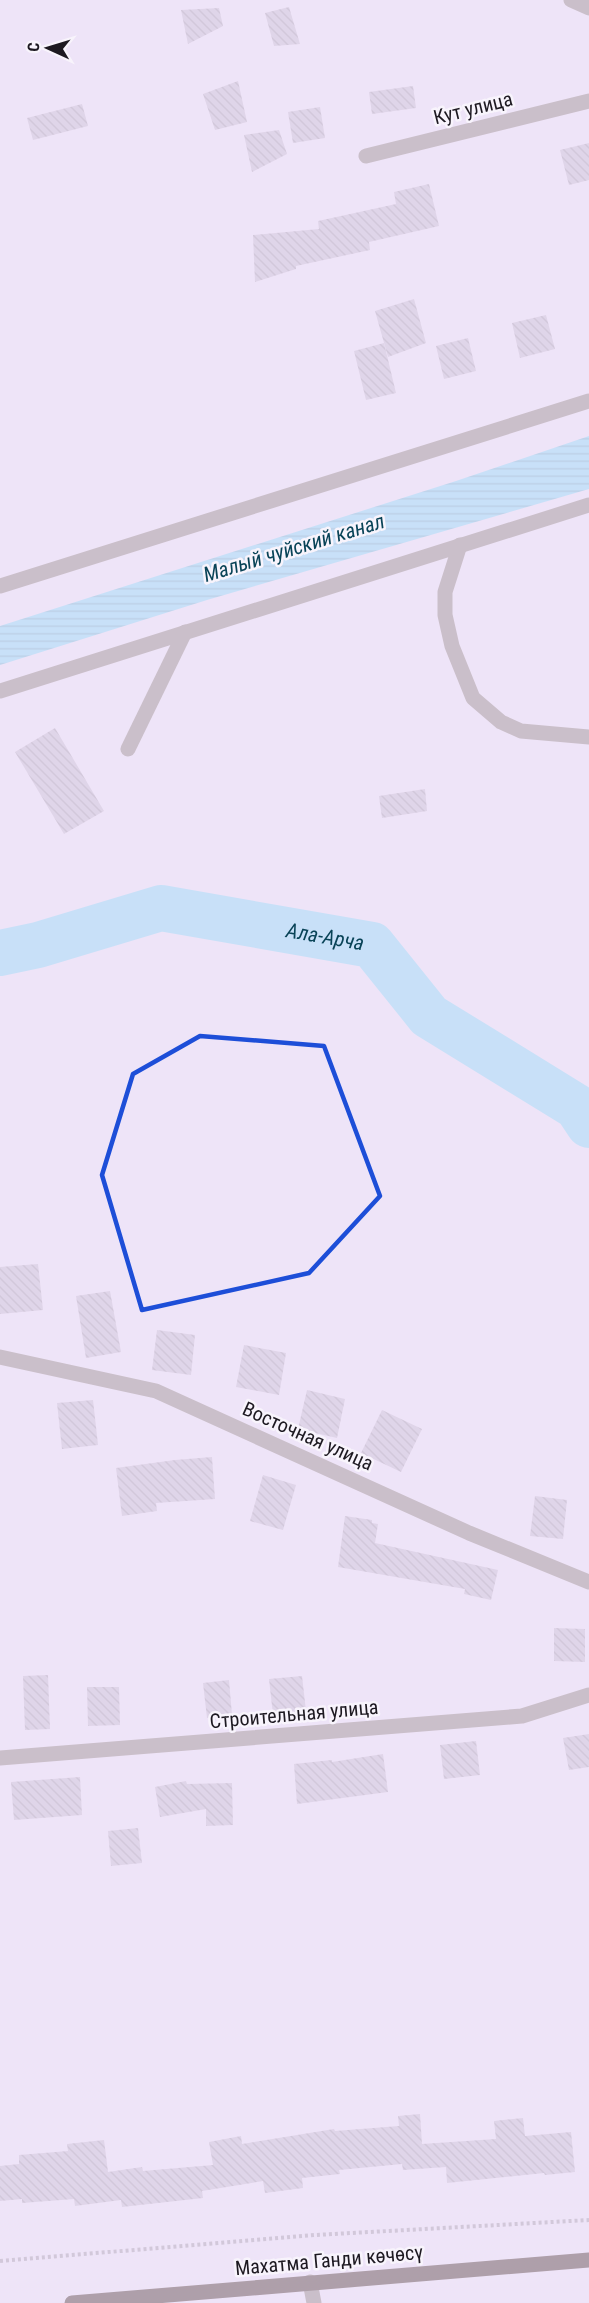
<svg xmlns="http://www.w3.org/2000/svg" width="589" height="2303" font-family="'Roboto Condensed',sans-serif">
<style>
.water{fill:url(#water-rules)}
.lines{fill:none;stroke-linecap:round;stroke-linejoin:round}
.river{stroke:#99dcf9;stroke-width:46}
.building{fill:url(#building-back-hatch)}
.path{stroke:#afa7b7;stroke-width:4;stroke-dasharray:3 3;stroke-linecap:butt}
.minor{stroke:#9e9392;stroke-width:15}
.major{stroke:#604d4c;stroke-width:15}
.marked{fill:none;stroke:#1d4ed8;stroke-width:4.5;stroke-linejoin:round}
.labels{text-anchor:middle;stroke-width:5;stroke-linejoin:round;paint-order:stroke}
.street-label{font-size:20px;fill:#1d1921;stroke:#f8f4fc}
.water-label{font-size:21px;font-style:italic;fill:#094357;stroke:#f8f4fc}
</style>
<defs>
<pattern id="water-rules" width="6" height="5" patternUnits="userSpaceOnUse" patternTransform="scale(1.5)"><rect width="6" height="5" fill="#99dcf9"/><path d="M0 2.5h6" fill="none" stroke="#83bcd5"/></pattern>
<pattern id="building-back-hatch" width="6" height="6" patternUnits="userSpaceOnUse" patternTransform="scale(1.5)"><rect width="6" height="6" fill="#cdc3d7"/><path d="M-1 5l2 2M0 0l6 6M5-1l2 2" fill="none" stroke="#b0a7b8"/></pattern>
</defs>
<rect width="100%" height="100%" fill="#eee4f8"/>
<path class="water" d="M589 436V489L207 600 0 665V626L456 481Z"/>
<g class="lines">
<path class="river" id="s1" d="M0 953 38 945 161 908 372 945 429 1016 577 1107 589 1125"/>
</g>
<g class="building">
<path d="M289 7 300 44 274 46 265 13Z"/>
<path d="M219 8 223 26 188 44 181 10Z"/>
<path d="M238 81 247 122 215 130 203 94Z"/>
<path d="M413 86 416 108 372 114 369 92Z"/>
<path d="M82 104 88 126 33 140 27 118Z"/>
<path d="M320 107 325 138 293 143 288 112Z"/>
<path d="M279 130 287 154 252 172 244 135Z"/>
<path d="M589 143V180L569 185 560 150Z"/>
<path d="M429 184 439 226 369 242 370 250 296 266V269L255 282 253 235 319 229 318 221 396 204 394 192Z"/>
<path d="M414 299 426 343 388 357 375 311Z"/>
<path d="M546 315 555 349 520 358 512 323Z"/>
<path d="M468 338 476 371 444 379 436 346Z"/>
<path d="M384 343 396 393 366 400 354 351Z"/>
<path d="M55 728 104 811 64 834 15 752Z"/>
<path d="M425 789 427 811 382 818 379 796Z"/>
<path d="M38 1264 43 1310 0 1314V1267Z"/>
<path d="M110 1291 121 1352 86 1358 76 1296Z"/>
<path d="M157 1330 195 1335 191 1375 152 1370Z"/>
<path d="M244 1345 286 1353 279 1395 236 1387Z"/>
<path d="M307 1390 345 1399 337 1438 298 1429Z"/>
<path d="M93 1400 98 1445 62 1449 57 1403Z"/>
<path d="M382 1410 422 1429 401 1472 361 1453Z"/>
<path d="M212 1457 215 1499 156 1503 157 1511 122 1516 116 1468 175 1460Z"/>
<path d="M263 1475 296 1485 283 1530 250 1521Z"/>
<path d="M535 1496 567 1500 563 1539 530 1536Z"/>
<path d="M345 1516 372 1520V1523L378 1524 375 1543 498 1570 491 1600 464 1594 465 1589 338 1567Z"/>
<path d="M554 1628 585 1629V1662L554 1661Z"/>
<path d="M48 1675 50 1729 25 1730 23 1676Z"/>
<path d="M302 1676 306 1711 273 1715 269 1679Z"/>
<path d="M229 1680 232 1715 207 1718 203 1683Z"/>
<path d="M87 1687H119L120 1725 88 1726Z"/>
<path d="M589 1734V1767L569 1770 563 1738Z"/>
<path d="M476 1741 480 1775 444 1779 440 1745Z"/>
<path d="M383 1754 388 1792 297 1804 294 1764 332 1760V1762Z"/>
<path d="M80 1777 82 1815 14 1820 11 1782Z"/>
<path d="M186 1781 187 1784 232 1783 233 1825 206 1826V1809L160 1817 155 1787Z"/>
<path d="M138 1828 142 1863 111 1866 108 1831Z"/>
<path d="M420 2114 422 2144 496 2139 494 2121 523 2118 525 2136 571 2132 575 2172 545 2175 544 2173 447 2183 446 2167 403 2170 402 2164 339 2170 340 2174 302 2178 303 2188 265 2193 263 2181 202 2191 203 2198 122 2207 121 2200 75 2206 74 2199 22 2203V2199L0 2201V2166L19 2164V2155L68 2151 67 2144 104 2140 108 2172 142 2167 143 2171 213 2165 209 2142 241 2136 242 2144 334 2129 335 2131 399 2126 398 2116Z"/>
</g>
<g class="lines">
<path class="path" d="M0 2261 315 2235 589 2220"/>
<g class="minor">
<path d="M571 0 589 8"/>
<path d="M366 156 589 101"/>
<path d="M460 545 445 592V615L452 646 473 698 501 722 521 731 589 737"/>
<path d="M0 586 589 401"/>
<path d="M0 691 589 505"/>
<path d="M128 749 185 632"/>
<path d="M0 1357 156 1391 469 1533 589 1582"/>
<path d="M0 1758 522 1716 589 1695"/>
<path d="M310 2282 314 2303"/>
</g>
<path class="major" d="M72 2303 589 2260"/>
</g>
<path d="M0 0H589V2303H0ZM200 1036 324 1046 380 1196 309 1273 142 1310 102 1175 133 1074Z" fill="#eee4f8" fill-opacity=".55" fill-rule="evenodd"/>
<path class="marked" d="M200 1036 324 1046 380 1196 309 1273 142 1310 102 1175 133 1074Z"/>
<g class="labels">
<g class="street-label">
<text transform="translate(473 108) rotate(-14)" y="7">Кут улица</text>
<text transform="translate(308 1436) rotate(24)" y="7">Восточная улица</text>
<text transform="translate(294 1714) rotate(-5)" y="7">Строительная улица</text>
<text transform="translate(329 2260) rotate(-5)" y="7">Махатма Ганди көчөсү</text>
</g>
<g class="water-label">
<text transform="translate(294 548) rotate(-17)" y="7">Малый чуйский канал</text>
<text dy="7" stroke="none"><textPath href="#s1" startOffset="334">Ала-Арча</textPath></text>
</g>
</g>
<g transform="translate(48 48) rotate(274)" stroke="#f8f4fc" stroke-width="4.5" paint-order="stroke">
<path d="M0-4.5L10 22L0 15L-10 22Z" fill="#1d1921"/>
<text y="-9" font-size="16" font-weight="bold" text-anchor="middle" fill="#1d1921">С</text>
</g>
</svg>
